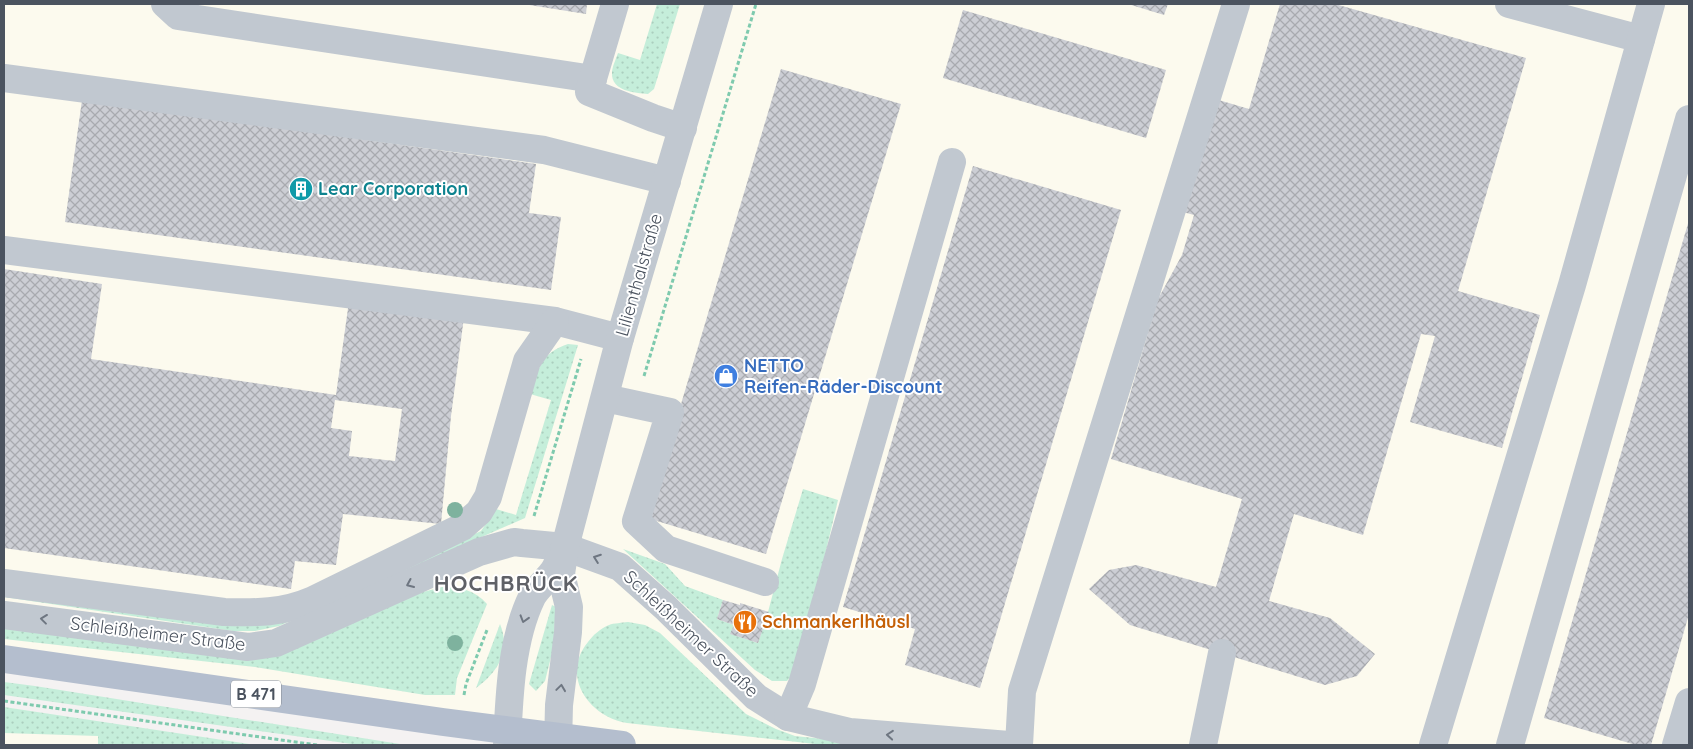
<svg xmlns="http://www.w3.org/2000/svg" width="1693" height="749" font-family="Quicksand,sans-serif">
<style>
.commercial{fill:#fcfaee}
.grass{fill:url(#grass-dots)}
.building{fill:url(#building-cross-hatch);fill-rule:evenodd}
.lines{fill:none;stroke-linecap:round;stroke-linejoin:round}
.path{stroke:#7ecaae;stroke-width:3;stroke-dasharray:4 2.5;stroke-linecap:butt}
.minor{stroke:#c1c8d0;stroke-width:28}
.major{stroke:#b4bece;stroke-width:28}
.tree{fill:#7eb29e}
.oneway{stroke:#6e7681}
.labels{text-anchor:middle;stroke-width:4;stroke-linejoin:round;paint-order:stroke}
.shield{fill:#fff;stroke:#81878f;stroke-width:1}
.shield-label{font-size:16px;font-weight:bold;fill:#4b535f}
.culture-label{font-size:18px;font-weight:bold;fill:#0d838f;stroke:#fff;text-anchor:start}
.street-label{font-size:18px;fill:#4b535f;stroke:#fff}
.shop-label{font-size:18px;font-weight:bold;fill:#366cbe;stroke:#fff;text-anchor:start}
.food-label{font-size:18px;font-weight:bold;fill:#c56008;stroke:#fff;text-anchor:start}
.district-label{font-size:22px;font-weight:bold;letter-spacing:1px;fill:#5f6167;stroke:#fff}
</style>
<defs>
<pattern id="grass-dots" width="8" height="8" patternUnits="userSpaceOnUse" patternTransform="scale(1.25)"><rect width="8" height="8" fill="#c5eeda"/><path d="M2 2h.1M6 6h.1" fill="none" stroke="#abcebe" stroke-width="1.8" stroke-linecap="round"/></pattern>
<pattern id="building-cross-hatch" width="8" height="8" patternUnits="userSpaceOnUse" patternTransform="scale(1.25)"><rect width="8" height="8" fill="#ccced4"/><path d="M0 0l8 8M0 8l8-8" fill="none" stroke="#a8aaaf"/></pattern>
</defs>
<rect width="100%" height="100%" fill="#f4f2f2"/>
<g class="commercial">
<path d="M4 4H1689V745H608L4 663Z"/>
<path d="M4 707 98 722 256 745H4Z"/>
</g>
<g class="grass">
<path d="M657 4H680L654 89 648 94C635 93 611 91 612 73 612 67 616 59 618 53L640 60Z"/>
<path d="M568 344 578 345 525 518 279 626 255 631H233L4 597V590L252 624 353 590 481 531 496 509 516 515 551 400 530 394C538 369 541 353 568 344Z"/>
<path d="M803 489 838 500 798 669 787 681H772L755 670 623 549 665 564 685 586 723 600 717 619 734 625 731 634 758 643 768 612 782 559Z"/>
<path d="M442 587C460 587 475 590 487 604L457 678 455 695H425L255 667 4 639V624L243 659 423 592Z"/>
<path d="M552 605 556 607 553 649 545 681 536 691 529 684Z"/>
<path d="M628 622 645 625 660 633 746 714 776 729 795 736 880 745H824L627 723C589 717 560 676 588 642 593 635 600 629 609 625 614 623 622 623 628 622Z"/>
<path d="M500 624C511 651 498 672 476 688Z"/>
<path d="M4 682 35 686 406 745H359L4 695Z"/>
<path d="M4 707 256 745H98V736L4 733Z"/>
</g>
<g class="building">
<path d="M523 4H587L586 14Z"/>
<path d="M1128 4H1168L1164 15Z"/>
<path d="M1280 4H1335L1526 58 1458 291 1540 315 1502 448 1410 422 1435 336 1421 334 1363 535 1294 514 1269 601 1330 618 1375 654 1357 676 1325 685 1130 625 1089 589 1109 570 1136 565 1216 587 1242 499 1111 459 1158 299 1182 255 1194 215 1179 211 1212 98 1249 109Z"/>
<path d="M963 10 1166 70 1146 138 943 78Z"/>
<path d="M781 69 901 104 766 554 647 518Z"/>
<path d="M82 100 536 164 529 213 561 217 551 290 65 222Z"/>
<path d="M973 166 1121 210 980 688 905 665 915 629 843 607Z"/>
<path d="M1689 220V614L1651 745H1636L1544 718Z"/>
<path d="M4 269 102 284 91 359 336 395 349 301 464 317 451 416 441 524 343 514 336 565 295 561 291 589 4 548ZM335 400 402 409 395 461 349 456 352 431 331 428Z"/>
<path d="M723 600 740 605V603L769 612 758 643 730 634 734 625 717 619Z"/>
</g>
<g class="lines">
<g class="path">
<path d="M644 376 756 4"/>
<path d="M534 516 581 359"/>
<path d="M464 695 466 684 487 630"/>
<path d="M4 701 317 745"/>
</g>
<g class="minor">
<path d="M165 4 178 16 593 79"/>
<path d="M615 4 589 92 653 118 683 128"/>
<path d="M1509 4 1641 39"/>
<path d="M4 78 544 150 667 181"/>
<path d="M4 250 555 321 620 338"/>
<path d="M605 398 670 412 636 521 666 549 765 582"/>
<path d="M4 583 224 612C256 613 283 613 313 600L462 527 479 512 488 497 527 361 555 321"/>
<path d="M4 615 248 647 276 643 479 552 514 542 522 543 565 547 620 567 666 608 756 697 788 717 850 732 1009 745"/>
<path d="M788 717 802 684 952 162"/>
<path d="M507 745C509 698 511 640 532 597 537 588 546 581 552 573 557 567 559 559 563 552"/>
<path d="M558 745 559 705 568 632 569 607 561 574 565 547 620 338 719 4"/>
<path d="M1019 745 1022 691 1236 4"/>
<path d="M1203 745 1222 653"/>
<path d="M1433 745 1572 285 1651 4"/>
<path d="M1510 745 1689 119"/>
<path d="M1676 745 1689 702"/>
</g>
<path class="major" d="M4 659 443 722 622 745"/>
</g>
<g class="tree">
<circle cx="455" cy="510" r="8"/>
<circle cx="455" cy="643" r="8"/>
</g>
<defs><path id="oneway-chevron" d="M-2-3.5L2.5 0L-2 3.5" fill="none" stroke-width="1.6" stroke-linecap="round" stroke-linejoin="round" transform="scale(1.25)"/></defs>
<g class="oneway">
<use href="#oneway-chevron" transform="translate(597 558) rotate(-160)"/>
<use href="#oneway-chevron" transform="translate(410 584) rotate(156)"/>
<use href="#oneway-chevron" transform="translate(44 619) rotate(-173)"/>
<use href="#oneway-chevron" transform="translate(524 619) rotate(107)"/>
<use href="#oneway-chevron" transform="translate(561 688) rotate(-82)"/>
<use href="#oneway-chevron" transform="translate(890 735) rotate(-175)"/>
</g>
<defs>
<g id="building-disc" transform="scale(1.25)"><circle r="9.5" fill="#0f9aa8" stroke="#fff"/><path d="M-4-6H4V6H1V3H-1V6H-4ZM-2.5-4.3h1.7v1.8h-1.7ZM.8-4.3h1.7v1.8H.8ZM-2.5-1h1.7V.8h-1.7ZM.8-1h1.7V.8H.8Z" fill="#fff"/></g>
<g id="shop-disc" transform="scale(1.25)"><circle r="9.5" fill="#3f7fe0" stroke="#fff"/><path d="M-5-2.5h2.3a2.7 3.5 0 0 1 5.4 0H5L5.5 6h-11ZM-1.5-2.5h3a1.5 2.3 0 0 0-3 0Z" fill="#fff"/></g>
<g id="restaurant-disc" transform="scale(1.25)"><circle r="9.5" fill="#e8710a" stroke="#fff"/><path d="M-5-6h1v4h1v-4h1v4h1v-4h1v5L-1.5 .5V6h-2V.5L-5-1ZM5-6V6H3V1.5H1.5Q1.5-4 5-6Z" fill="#fff"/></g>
</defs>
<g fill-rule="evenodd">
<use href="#building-disc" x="301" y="189"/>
<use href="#shop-disc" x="726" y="376"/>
<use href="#restaurant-disc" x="745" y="622"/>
</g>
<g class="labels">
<rect class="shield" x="231" y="680.5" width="50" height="27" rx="4"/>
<g class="shield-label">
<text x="256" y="700">B 471</text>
</g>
<g class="culture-label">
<text x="318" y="195">Lear Corporation</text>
</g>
<g class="street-label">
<text transform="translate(639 275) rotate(-74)" y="6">Lilienthalstraße</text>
<text transform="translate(158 634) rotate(7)" y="6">Schleißheimer Straße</text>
<text transform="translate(691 634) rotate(43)" y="6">Schleißheimer Straße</text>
</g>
<g class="shop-label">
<text x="744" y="372">NETTO<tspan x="744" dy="21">Reifen-Räder-Discount</tspan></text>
</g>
<g class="food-label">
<text x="762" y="628">Schmankerlhäusl</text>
</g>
<g class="district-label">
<text x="506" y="591">HOCHBRÜCK</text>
</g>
</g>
<rect width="1693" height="749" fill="none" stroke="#4b535f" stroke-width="10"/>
</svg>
